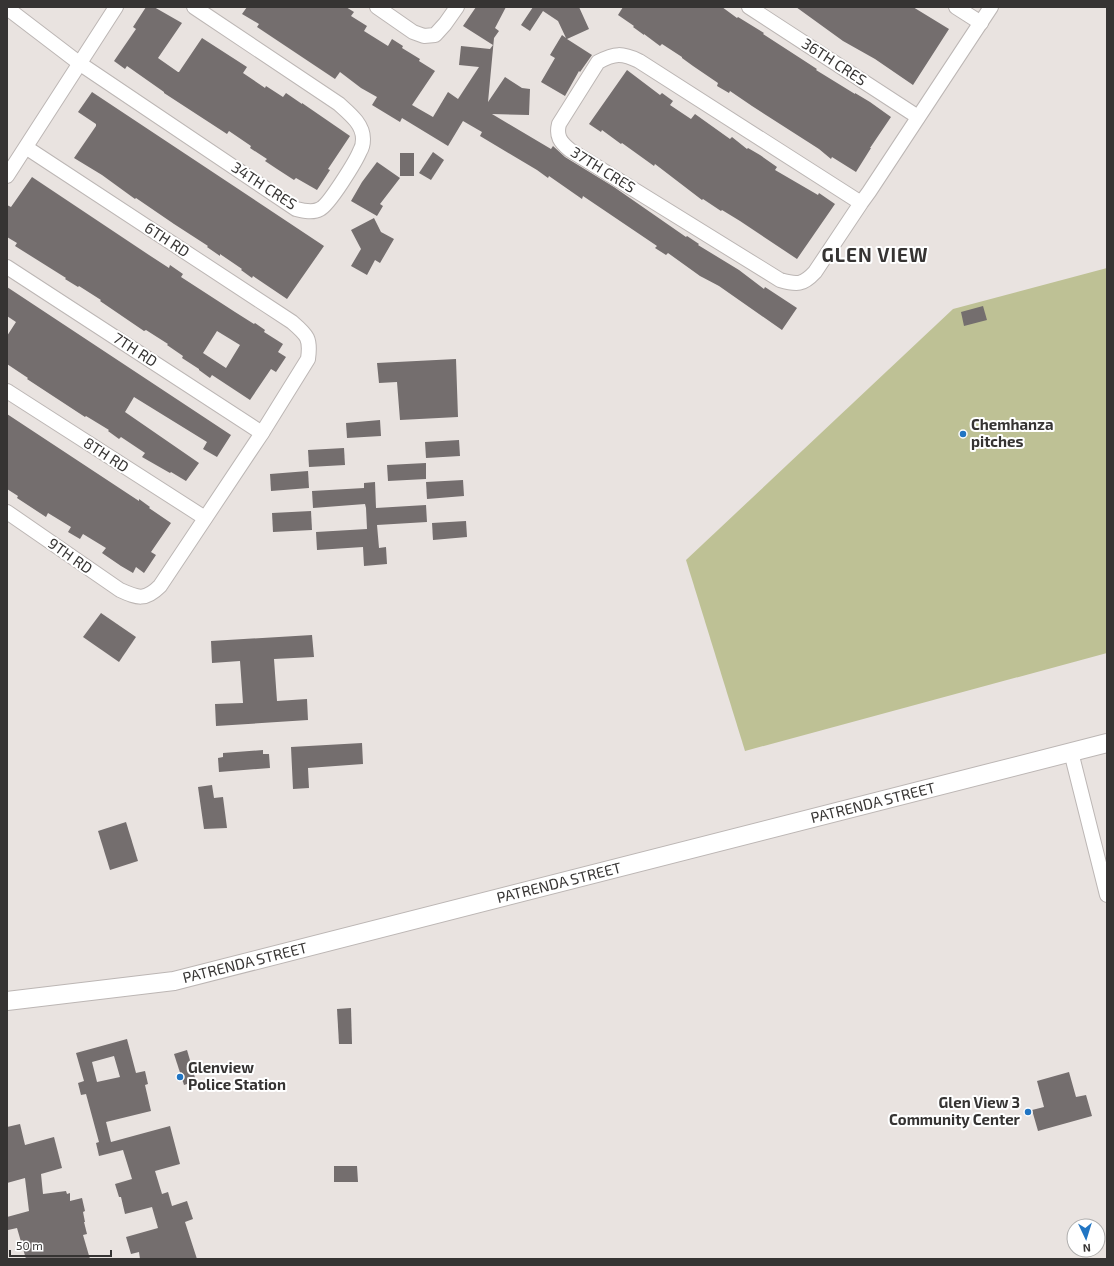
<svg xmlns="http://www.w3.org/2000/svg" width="1114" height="1266" font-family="'Exo 2',sans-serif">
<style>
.green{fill:#bec195}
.building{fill:#746e6e;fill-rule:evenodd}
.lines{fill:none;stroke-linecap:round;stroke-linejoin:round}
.minor-casing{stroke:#bcb6b4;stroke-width:16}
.tertiary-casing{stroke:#bcb6b4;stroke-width:20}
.minor{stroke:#fff;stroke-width:14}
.tertiary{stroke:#fff;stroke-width:18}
.poi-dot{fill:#2175c3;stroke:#fff;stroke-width:1.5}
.labels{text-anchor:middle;stroke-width:4;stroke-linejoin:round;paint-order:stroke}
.street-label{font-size:15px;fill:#363433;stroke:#fff}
.poi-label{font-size:15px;font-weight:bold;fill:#363433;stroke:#fff;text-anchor:start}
.district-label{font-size:19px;font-weight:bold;letter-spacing:1px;fill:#363433;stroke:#fff}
</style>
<rect width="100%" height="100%" fill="#e9e3e0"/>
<path class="green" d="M1107 268V653L745 751 686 560 953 309Z"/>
<g class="building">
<path d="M146 7H154L182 23 158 58 178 72H179L202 38 247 67 243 73 265 88 266 86 283 97 286 93 302 104V103L350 136 328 169 330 170 317 190 296 178 294 180 277 169 265 161 267 159 250 148 251 146 229 131 227 134 164 93V92L127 66 125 69 114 61 136 29 133 27Z"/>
<path d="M247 7H346L354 12 351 16 367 26 364 31 388 46 392 39 403 46 402 48 420 59 419 61 435 71 412 105 433 117 448 92 458 99 479 67 459 65 461 46 490 49 493 45 463 26 476 7H506L495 28 499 31 494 38 488 102 505 77 522 88 530 89 529 115 492 114 551 149 553 146 565 157 614 187 686 237 687 236 699 244 698 245 739 270 764 289 765 287 797 308 782 330 719 286 700 276 668 253 666 255 655 248 657 246 583 196 582 199 549 176 548 178 537 170 480 136 482 132 463 121 448 146 402 118 400 122 372 105 377 97 361 88 340 72 335 79 257 27 259 24 242 14Z"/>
<path d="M533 7H579L589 29 567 39 592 55 580 72 579 71 565 96 541 82 555 58 550 55 562 35 566 38 558 21 543 11 530 31 521 25Z"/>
<path d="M623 7H722L737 18 738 17 764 33 763 34 817 69 816 70 855 94V93L870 102 891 117 870 148H871L856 172 832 157 831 159 819 149 752 106 730 91 729 93 717 86 718 83 693 66 682 58V57L662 44 660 46 644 34V35L633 27 634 26 618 15Z"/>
<path d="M796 7H913L949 29 913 85 875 59 843 41Z"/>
<path d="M627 70 660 95 662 93 673 101 670 105 691 119 695 114 730 139 732 137 747 149 748 148 760 155 777 167 775 170 818 195 819 193 835 204 797 259 740 221 722 210 721 211 703 199 702 200 655 164 654 166 622 143 621 144 602 130 601 132 589 124Z"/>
<path d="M92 92 324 246 287 299 253 276 252 278 241 270 242 269 220 254V256L207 247 208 246 174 224 136 198 135 199 102 175 74 158 96 126V124L78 112Z"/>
<path d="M433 152 444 160 431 180 419 173Z"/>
<rect x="400" y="153" width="14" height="23"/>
<path d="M377 162 400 178 380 204 383 206 377 216 351 201 362 182Z"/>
<path d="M32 177 149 255 169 268 170 265 183 274 181 277 235 312 254 324 255 323 265 330 264 332 283 344 278 352 286 357 276 372 271 369 250 400 212 375 210 378 199 370V369L182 358 183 356 167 345 168 344 146 330 144 331 100 301 101 300 79 286 78 287 65 279 66 278 15 246 17 243 7 237V205L11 207ZM217 331 240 345 226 368 203 353Z"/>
<path d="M374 218 381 232 394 239 380 263 375 260 367 275 351 266 361 249 351 230Z"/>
<path d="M7 287 231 435 217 457 203 449 207 442 134 397 125 412 199 463 186 481 171 472 170 473 142 457 145 453 121 437 119 439 108 431 109 430 86 416 85 417 27 379 28 378 7 364V336L16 322 7 316Z"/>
<path d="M983 306 987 320 964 326 961 312Z"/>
<path d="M456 359 458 417 400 420 397 382 379 383 377 363Z"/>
<path d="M7 414 139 501V499L150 507 149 508 171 523 151 552 156 555 144 573 136 567 133 573 121 566 102 553 106 548 83 534 80 539 68 532 71 527 48 513 46 517 17 498 18 496 7 489Z"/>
<path d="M380 420 381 436 347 438 346 423Z"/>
<path d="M459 440 460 456 426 458 425 442Z"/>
<path d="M344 448 345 465 309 467 308 450Z"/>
<path d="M426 463V479L388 481 387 465Z"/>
<path d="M308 471 309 488 271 491 270 474Z"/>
<path d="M463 480 464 496 427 499 426 482Z"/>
<path d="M375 482 376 508 426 505 427 522 377 525 379 548 386 547 387 564 364 566 363 547 317 550 316 532 367 529 366 508 365 504 313 508 312 491 364 488V483Z"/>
<path d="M311 511 312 530 273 532 272 513Z"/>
<path d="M466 521 467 537 433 540 432 523Z"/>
<path d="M101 613 136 637 119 662 83 637Z"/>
<path d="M312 635 314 657 274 659 277 701 307 699 308 720 216 726 215 704 243 703 240 661 212 663 211 641Z"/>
<path d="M362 743 363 764 308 768 309 788 293 789 291 747Z"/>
<path d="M263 750V754H269L270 768 219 772 218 758 223 757V753Z"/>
<path d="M212 785 214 798 223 797 227 828 204 829 198 787Z"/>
<path d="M126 822 138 861 110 870 98 831Z"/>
<path d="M351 1008 352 1044H339L337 1009Z"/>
<path d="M127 1039 136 1073 145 1071 148 1084 145 1085 151 1111 106 1122 111 1142 170 1126 180 1164 155 1171 162 1194 168 1192 172 1206 187 1201 193 1219 185 1222 197 1259H140L139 1252 131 1254 126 1237 158 1228 152 1207 125 1214 121 1197H119L115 1184 132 1179 123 1150 99 1156 96 1143 99 1142 86 1094 81 1095 78 1083 84 1081 76 1053ZM114 1056 120 1077 97 1082 92 1062Z"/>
<path d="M187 1050 196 1081 184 1085 174 1054Z"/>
<path d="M1069 1072 1076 1097 1086 1095 1092 1116 1038 1131 1032 1110 1044 1107 1037 1081Z"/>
<path d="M20 1124 25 1145 54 1137 62 1168 41 1174 43 1194 66 1191 67 1194 70 1193V1201L82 1198 85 1211 83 1212 85 1222H84L87 1234 83 1235 90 1259H26L17 1228 8 1230 7 1217 29 1211 25 1178 7 1183V1127Z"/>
<path d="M334 1166H357L358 1182H334Z"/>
</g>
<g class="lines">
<g class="minor-casing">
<g id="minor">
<path d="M377 7 413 32 424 36 435 35 445 24 457 7"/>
<path d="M749 7 918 117"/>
<path d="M956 7 981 23"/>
<path d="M7 8 79 63 296 209C304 211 313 213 320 209 329 205 356 161 360 151 362 148 363 142 363 139 363 124 350 114 339 104L194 7"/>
<path d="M7 176 116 7"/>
<path d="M861 203 639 61C622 53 615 53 598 62L559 124C556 136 560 142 570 150L780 280C797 285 803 285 815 272L861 203 869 192 991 7"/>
<path d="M7 267 262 433"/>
<path d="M7 391 205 518"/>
<path d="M7 512 120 590C138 598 145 601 160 586L262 433 308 359C311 338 307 335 292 322L27 148"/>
<path d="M1071 752 1107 895"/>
</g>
</g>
<g class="tertiary-casing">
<path id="tertiary" d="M7 1001 174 981 1107 743"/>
</g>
<use href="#minor" class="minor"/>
<use href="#tertiary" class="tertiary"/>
</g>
<g class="poi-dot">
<circle cx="963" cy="434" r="4"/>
<circle cx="180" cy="1077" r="4"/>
<circle cx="1028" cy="1112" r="4"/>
</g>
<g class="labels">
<g class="street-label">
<text transform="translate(834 62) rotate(33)" y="5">36TH CRES</text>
<text transform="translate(603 170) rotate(32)" y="5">37TH CRES</text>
<text transform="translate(264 186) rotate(33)" y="5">34TH CRES</text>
<text transform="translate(167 240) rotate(33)" y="5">6TH RD</text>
<text transform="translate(135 350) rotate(33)" y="5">7TH RD</text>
<text transform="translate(106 455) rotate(33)" y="5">8TH RD</text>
<text transform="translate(70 556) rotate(35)" y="5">9TH RD</text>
<text transform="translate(873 803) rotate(-14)" y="5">PATRENDA STREET</text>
<text transform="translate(559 883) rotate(-14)" y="5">PATRENDA STREET</text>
<text transform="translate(245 963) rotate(-14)" y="5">PATRENDA STREET</text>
</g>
<g class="poi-label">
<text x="971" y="430">Chemhanza<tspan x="971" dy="17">pitches</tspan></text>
<text x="188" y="1073">Glenview<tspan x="188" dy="17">Police Station</tspan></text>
<text x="1020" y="1108" text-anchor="end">Glen View 3<tspan x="1020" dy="17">Community Center</tspan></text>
</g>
<g class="district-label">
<text x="875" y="262">GLEN VIEW</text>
</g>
</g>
<rect width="1114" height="1266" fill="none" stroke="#363433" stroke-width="16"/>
<g transform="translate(1086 1238) rotate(176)"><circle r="19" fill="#ffffff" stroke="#afaead"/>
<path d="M0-3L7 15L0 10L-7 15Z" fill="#2175c3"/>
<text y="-6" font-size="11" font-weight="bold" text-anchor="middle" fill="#363433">N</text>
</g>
<path d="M10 1250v6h101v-6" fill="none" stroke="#363433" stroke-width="2"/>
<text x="16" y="1250" font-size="12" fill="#363433" stroke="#ffffff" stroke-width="3" paint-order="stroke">50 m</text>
</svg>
